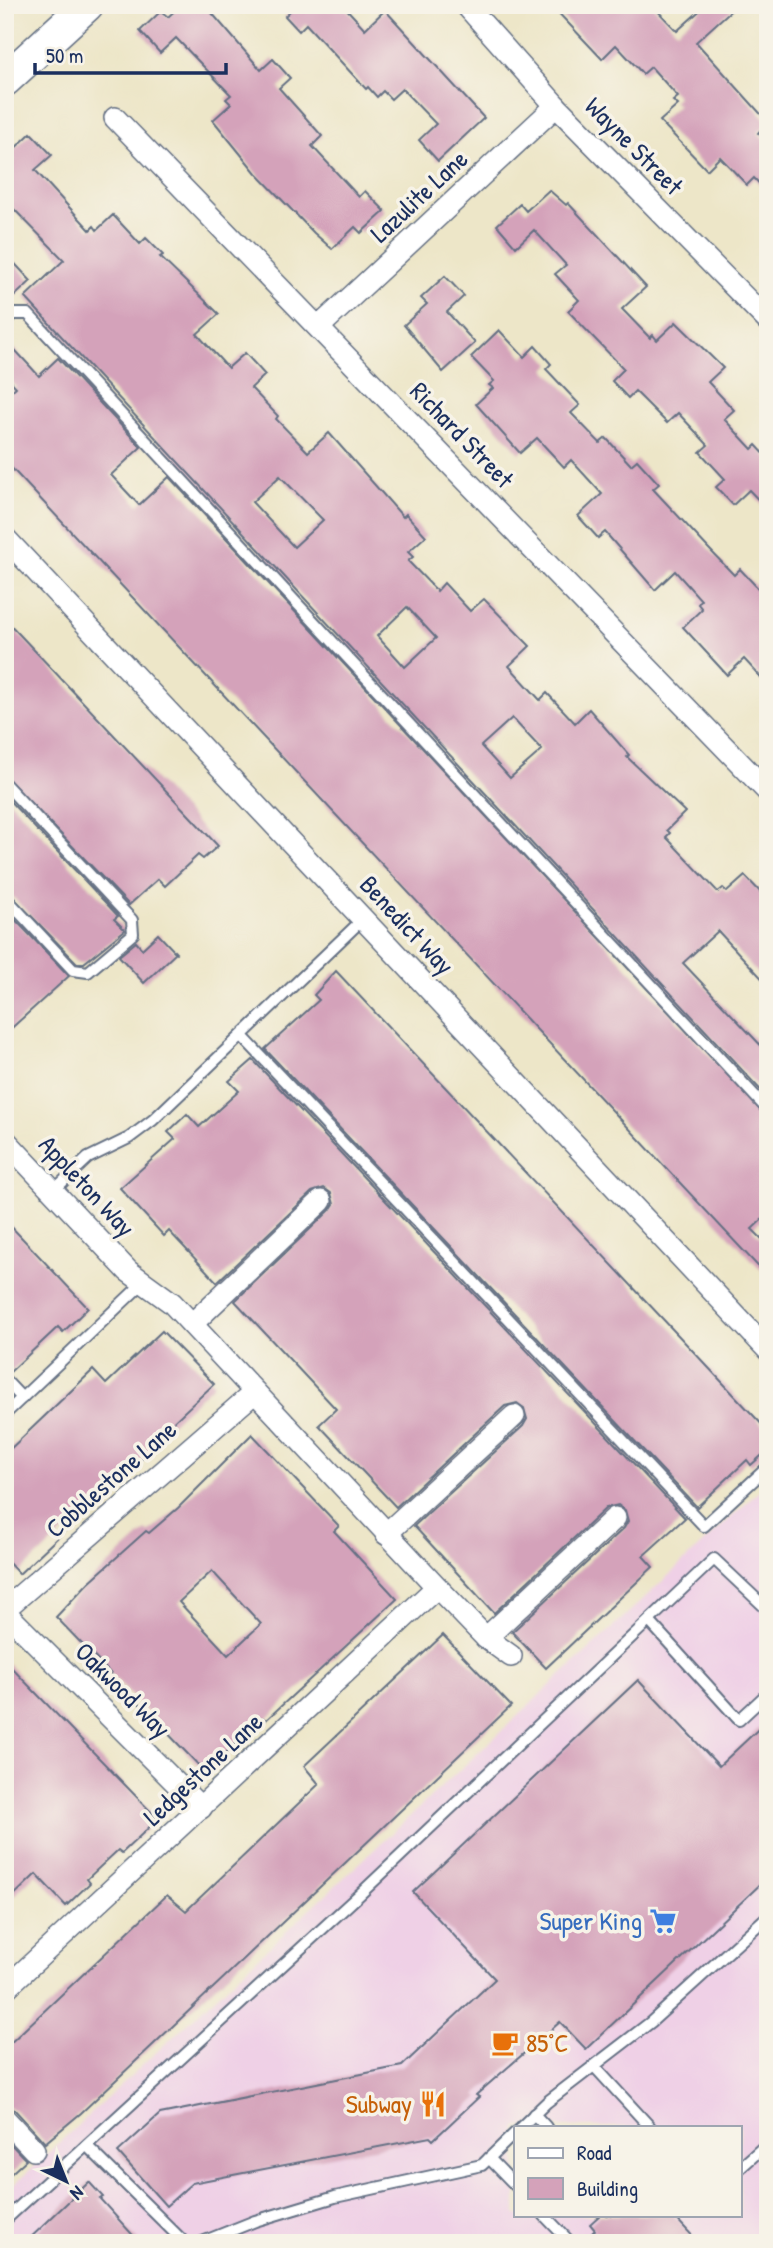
<svg xmlns="http://www.w3.org/2000/svg" width="773" height="2248" font-family="'Patrick Hand',sans-serif">
<style>
.built{fill:#efd0e6;fill-rule:evenodd}
.building{fill:#d4a2ba;fill-rule:evenodd}
.lines{fill:none;stroke-linecap:round;stroke-linejoin:round}
.lane-casing{stroke:#646f83;stroke-width:14}
.street-casing{stroke:#646f83;stroke-width:24}
.secondary-casing{stroke:#646f83;stroke-width:35}
.lane{stroke:#fff;stroke-width:10}
.street{stroke:#fff;stroke-width:21}
.secondary{stroke:#fff;stroke-width:32}
.labels{text-anchor:middle;stroke-width:7;stroke-linejoin:round;paint-order:stroke}
.street-label{font-size:26px;fill:#1b2f5e;stroke:#f7f3e8}
.shop-label{font-size:26px;fill:#366cbe;stroke:#f7f3e8;text-anchor:end}
.food-label{font-size:26px;fill:#c56008;stroke:#f7f3e8;text-anchor:start}
</style>
<rect width="100%" height="100%" fill="#f7f3e8"/>
<filter id="ink" filterUnits="userSpaceOnUse"><feTurbulence type="fractalNoise" baseFrequency=".0143" numOctaves="2"/><feDisplacementMap in="SourceGraphic" scale="14" xChannelSelector="R" yChannelSelector="G"/><feConvolveMatrix kernelMatrix="1 2 1 2 8 2 1 2 1" color-interpolation-filters="sRGB"/></filter>
<filter id="wash" filterUnits="userSpaceOnUse"><feTurbulence type="fractalNoise" baseFrequency=".00686" numOctaves="4" result="noise"/><feDisplacementMap in="SourceGraphic" scale="28" xChannelSelector="R" yChannelSelector="G"/><feGaussianBlur stdDeviation="1.57" result="paint"/><feColorMatrix in="noise" values="0 0 0 0 0 0 0 0 0 0 0 0 0 0 0 0 0 1.4 0 .05"/><feComposite in="paint" operator="in"/></filter>
<g filter="url(#wash)">
<rect width="100%" height="100%" fill="#ede6c8"/>
<path class="built" d="M768 1483V2243H17L5 2234V2193ZM516 2127H740V2215H516Z"/>
<g id="blocks">
<g class="building">
<path d="M181 5H205L261 70 273 59 290 78 279 88 322 136 312 146 359 197 365 191 385 211 361 233 355 227 332 249 314 233 256 173 213 120 231 104 226 99 231 95 176 38 160 53 140 31 161 11 168 17Z"/>
<path d="M289 5H343L365 29 385 10 484 118 438 161 419 140 436 124 402 89 391 99 383 91 377 97 368 87 366 89 306 24 299 31 285 16 292 9Z"/>
<path d="M551 5H652L677 31 706 5H737L696 42 768 122 758 133 768 143V193L754 178 747 185 720 157 707 170 660 121 678 105 673 101 678 97 651 67 643 74 616 45 602 59Z"/>
<path d="M31 133 52 155 35 170 90 230 94 226 97 230 113 215 140 244 146 238 163 255 160 257 219 314 197 334 228 368 245 353 265 375 251 388 278 416 276 419 308 452 329 433 403 517 406 514 426 536 408 552 413 557 408 561 437 591 444 583 470 611 484 599 530 646 509 666 540 700 547 693 575 723 589 709 629 755 627 757 685 812 667 830 670 833 666 837 718 892 723 888 727 892 745 876 768 900V985L718 931 683 963 768 1053V1098L25 297 64 260 5 200V170L15 160 9 154ZM280 476 323 520 294 547 252 502ZM407 607 436 638 405 667 377 636ZM512 718 542 750 510 778 481 746Z"/>
<path d="M549 190 566 205 568 203 646 287 622 309 650 338 653 335 657 340 676 322 723 368 708 382 734 410 724 419 752 449 756 445 768 458V510L749 490 733 505 716 487 725 479 700 452 708 445 678 413 667 423 635 391 628 398 612 381 624 369 568 311 579 300 555 274 566 265 534 230 516 247 497 225 520 204 526 211Z"/>
<path d="M5 253 31 281 5 305Z"/>
<path d="M445 276 464 296 447 312 475 343 443 372 404 325 427 304 421 298Z"/>
<path d="M499 330 524 357 535 346 551 364 546 369 580 405 571 413 600 443 606 438 631 465 637 460 659 484 653 489 709 549 734 575 740 569 768 599V685L744 659 727 675 683 627 702 609 698 604 701 600 675 571 655 590 605 532 598 538 578 516 602 494 571 460 564 467 537 438 520 453 476 404 493 388 489 385 494 381 471 357Z"/>
<path d="M5 339 39 376 58 358 141 447 111 475 139 505 169 477 768 1118V1214L752 1229 768 1245V1277L5 461V397L16 387 5 375Z"/>
<path d="M5 619 218 846 203 859 198 855 165 886 158 879 129 905 5 776Z"/>
<path d="M5 796 118 916 114 919 125 930 84 963H77L5 889Z"/>
<path d="M5 909 69 976 5 1034Z"/>
<path d="M158 934 176 953 144 983 119 956 136 942 142 949Z"/>
<path d="M336 971 768 1431V1450L751 1465 747 1460 697 1507 265 1049 319 1000 314 995Z"/>
<path d="M253 1060 685 1518 643 1556 653 1567 546 1668 512 1632 624 1528 628 1521 625 1510 618 1505 606 1508 494 1613 414 1526 523 1426 527 1419 524 1408 517 1403 505 1406 396 1507 319 1425 336 1409 235 1301 330 1210 334 1204 331 1193 324 1188 312 1192 217 1282 169 1231 164 1236 120 1188 175 1139 168 1132 187 1114 199 1127 239 1091 229 1081Z"/>
<path d="M5 1220 88 1308 63 1332 58 1327 9 1373 5 1372Z"/>
<path d="M162 1331 214 1384 154 1440 157 1444 19 1574 5 1559V1454L93 1370 106 1384Z"/>
<path d="M252 1434 339 1526 334 1531 397 1599 266 1720 263 1718 225 1754 227 1757 208 1775 56 1617 88 1583 146 1531 149 1533 178 1508ZM212 1571 261 1624 228 1655 179 1602Z"/>
<path d="M443 1635 511 1706 81 2113 45 2143 15 2110 5 2106V2048L167 1895 186 1911 319 1784 304 1766Z"/>
<path d="M5 1661 158 1819 122 1853 118 1850 87 1879 90 1883 66 1906 36 1874 5 1904Z"/>
<path d="M638 1680 719 1766 768 1720V1877L586 2049 560 2022 476 2095 479 2097 433 2140 430 2137 192 2183 166 2206 118 2152 160 2114 402 2066 495 1979 413 1892Z"/>
<path d="M5 2138 26 2160 5 2179Z"/>
<path d="M89 2182 103 2197 100 2199 140 2243H25Z"/>
<path d="M600 2215H673L699 2243H582L595 2230 590 2224Z"/>
</g>
</g>
</g>
<g filter="url(#ink)">
<use href="#blocks" fill-opacity="0" stroke="#646f83" stroke-width="2"/>
<g class="lines">
<g class="lane-casing">
<g id="lane">
<path d="M5 321 13 314H28L768 1110"/>
<path d="M5 784 132 920 133 934 88 972 73 970 5 897"/>
<path d="M242 1036 704 1526 768 1467"/>
<path d="M53 1191 88 1158 129 1138 153 1120 363 919"/>
<path d="M5 1380 22 1398"/>
<path d="M5 1414 144 1282"/>
<path d="M649 1621 739 1720 768 1693"/>
<path d="M594 2066 650 2127"/>
<path d="M534 2114 546 2127"/>
<path d="M521 2127 547 2102 651 2022 768 1916"/>
<path d="M87 2146 185 2243"/>
<path d="M489 2158 516 2186"/>
<path d="M740 2168 768 2143"/>
<path d="M544 2215 571 2243"/>
<path d="M5 2220 358 1896 714 1559 768 1610"/>
<path d="M200 2243 255 2221 335 2197 482 2165 516 2132"/>
</g>
</g>
<g class="street-casing">
<g id="street">
<path d="M466 5 556 106 768 321"/>
<path d="M115 118 768 792"/>
<path d="M319 327 556 106"/>
<path d="M5 538 768 1350"/>
<path d="M5 1140 128 1271 172 1303 437 1587 486 1638 511 1656"/>
<path d="M192 1324 321 1201"/>
<path d="M386 1534 514 1416"/>
<path d="M5 1609 255 1392"/>
<path d="M5 1612 201 1808"/>
<path d="M486 1638 615 1518"/>
<path d="M5 1989 437 1587"/>
<path d="M5 2119 34 2150"/>
</g>
</g>
<g class="secondary-casing">
<path id="secondary" d="M5 80 87 5"/>
</g>
<use href="#lane" class="lane"/>
<use href="#street" class="street"/>
<use href="#secondary" class="secondary"/>
</g>
</g>
<defs>
<g id="supermarket-bare" transform="scale(2.1)"><path d="M-6-5.5h2.5l.6 2H6L4.5 2H-2.5L-4.4-4H-6ZM-1.5 3.2a1.3 1.3 0 1 0 .1 0ZM3 3.2a1.3 1.3 0 1 0 .1 0Z" fill="#3f7fe0" stroke="#f7f3e8" stroke-width="2.5" paint-order="stroke"/></g>
<g id="cafe-bare" transform="scale(2.1)"><path d="M-5.5-4.5H6V0H3Q3 3.5 0 3.5H-2.5Q-5.5 3.5-5.5 0ZM3-3.2v2h1.7v-2ZM-6 4.5H4V6H-6Z" fill="#e8710a" stroke="#f7f3e8" stroke-width="2.5" paint-order="stroke"/></g>
<g id="restaurant-bare" transform="scale(2.1)"><path d="M-5-6h1v4h1v-4h1v4h1v-4h1v5L-1.5 .5V6h-2V.5L-5-1ZM5-6V6H3V1.5H1.5Q1.5-4 5-6Z" fill="#e8710a" stroke="#f7f3e8" stroke-width="2.5" paint-order="stroke"/></g>
</defs>
<g fill-rule="evenodd">
<use href="#supermarket-bare" x="663" y="1921"/>
<use href="#cafe-bare" x="505" y="2043"/>
<use href="#restaurant-bare" x="433" y="2104"/>
</g>
<g class="labels">
<g class="street-label">
<text transform="translate(634 146) rotate(45)" y="9">Wayne Street</text>
<text transform="translate(419 196) rotate(-43)" y="9">Lazulite Lane</text>
<text transform="translate(462 435) rotate(46)" y="9">Richard Street</text>
<text transform="translate(407 925) rotate(47)" y="9">Benedict Way</text>
<text transform="translate(87 1186) rotate(47)" y="9">Appleton Way</text>
<text transform="translate(111 1479) rotate(-41)" y="9">Cobblestone Lane</text>
<text transform="translate(123 1690) rotate(45)" y="9">Oakwood Way</text>
<text transform="translate(203 1769) rotate(-43)" y="9">Ledgestone Lane</text>
</g>
<g class="shop-label">
<text x="642" y="1930">Super King</text>
</g>
<g class="food-label">
<text x="526" y="2052">85°C</text>
<text x="412" y="2113" text-anchor="end">Subway</text>
</g>
</g>
<rect width="773" height="2248" fill="none" stroke="#f7f3e8" stroke-width="28"/>
<rect x="514" y="2126" width="228" height="91" fill="#f7f3e8" stroke="#9fa5b1" stroke-width="2"/>
<rect x="528" y="2148" width="35" height="10" fill="#ffffff" stroke="#9fa5b1" stroke-width="2"/>
<text x="577" y="2160" font-size="21" fill="#1b2f5e">Road</text>
<rect x="528" y="2178" width="35" height="21" fill="#d4a2ba" stroke="#9fa5b1" stroke-width="2"/>
<text x="577" y="2196" font-size="21" fill="#1b2f5e">Building</text>
<g transform="translate(66 2181) rotate(137)" stroke="#f7f3e8" stroke-width="5" paint-order="stroke">
<path d="M0-5L12 26L0 18L-12 26Z" fill="#1b2f5e"/>
<text y="-10" font-size="19" font-weight="bold" text-anchor="middle" fill="#1b2f5e">N</text>
</g>
<path d="M35 63v10h191v-10" fill="none" stroke="#1b2f5e" stroke-width="3.5"/>
<text x="46" y="63" font-size="21" fill="#1b2f5e" stroke="#f7f3e8" stroke-width="5" paint-order="stroke">50 m</text>
</svg>
